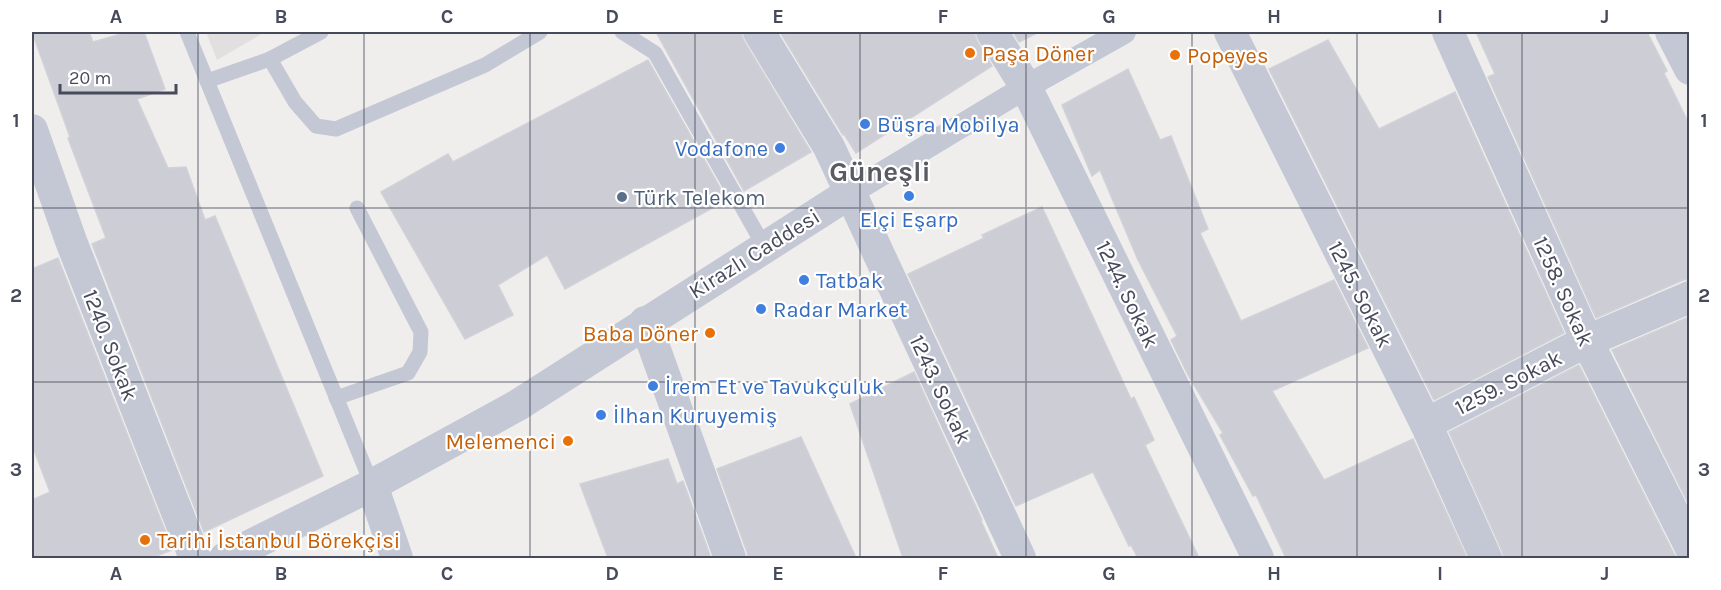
<svg xmlns="http://www.w3.org/2000/svg" width="1721" height="590" font-family="Karla,sans-serif">
<style>
.education{fill:#e1dfdf}
.building{fill:#cdced5;stroke:#d1d1d8;stroke-width:1.5}
.lines{fill:none;stroke-linecap:round;stroke-linejoin:round}
.service{stroke:#c4c8d4;stroke-width:15}
.pedestrian{stroke:#c4c8d4;stroke-width:24}
.minor{stroke:#c4c8d4;stroke-width:32}
.grid{fill:none;stroke:#464a5a;stroke-width:1.5;stroke-opacity:0.55}
.food-dot{fill:#e8710a;stroke:#fff;stroke-width:2}
.shop-dot{fill:#3f7fe0;stroke:#fff;stroke-width:2}
.service-dot{fill:#5c6f8a;stroke:#fff;stroke-width:2}
.labels{text-anchor:middle;stroke-width:4.5;stroke-linejoin:round;paint-order:stroke}
.food-label{font-size:22px;fill:#c56008;stroke:#fff;text-anchor:start}
.shop-label{font-size:22px;fill:#366cbe;stroke:#fff;text-anchor:start}
.service-label{font-size:22px;fill:#4e5e75;stroke:#fff;text-anchor:start}
.street-label{font-size:22px;fill:#464a5a;stroke:#fff}
.district-label{font-size:28px;font-weight:bold;fill:#5a5b62;stroke:#fff}
.neatline{fill:none;stroke:#464a5a;stroke-width:2}
.grid-label{font-size:20px;text-anchor:middle;font-weight:bold;fill:#464a5a}
</style>
<rect width="100%" height="100%" fill="#f0eeed"/>
<path class="education" d="M206 32H265L217 60Z"/>
<g class="building">
<path d="M32 32H89L93 42 128 32H144L165 89 137 99 168 168 186 167 205 220 215 216 323 476 204 532 92 244 106 238 68 138 70 137Z"/>
<path d="M656 32H741L744 41 811 152 744 191Z"/>
<path d="M780 32H974L977 41 992 66 856 153 844 134 843 135Z"/>
<path d="M1013 32H1039L1019 42Z"/>
<path d="M1476 32H1647L1667 71 1664 73 1689 124V279L1683 280 1596 318 1488 77 1495 74Z"/>
<path d="M1328 40 1379 129 1455 92 1564 333 1434 400 1269 69Z"/>
<path d="M648 60 727 200 565 289 547 255 498 285 513 315 465 339 381 192 448 154 453 162Z"/>
<path d="M1128 69 1160 140 1171 136 1208 229 1200 233 1241 321 1334 280 1368 348 1272 391 1324 480 1413 439 1467 558H1286L1256 495 1253 496 1220 435 1223 433 1188 375 1171 340 1177 336 1138 260 1100 170 1092 176 1062 105Z"/>
<path d="M1042 207 1131 399 1134 397 1154 440 1145 445 1199 558H1138L1131 545 1129 546 1093 472 1016 506 908 274 984 238 982 235Z"/>
<path d="M58 258 172 548V550L151 558H32V500L50 492 32 445V269Z"/>
<path d="M1689 317V505L1612 350Z"/>
<path d="M1579 365 1674 554 1678 558H1504L1502 551 1449 432Z"/>
<path d="M914 372 982 520 981 521 998 558H903L850 404Z"/>
<path d="M801 437 856 558H748L747 552 717 469Z"/>
<path d="M668 459 677 484 683 481 711 558H608L580 484Z"/>
</g>
<g class="lines">
<g class="service">
<path d="M187 32 372 485"/>
<path d="M622 32 655 53 764 246"/>
<path d="M270 59 295 102 316 126 336 129 485 65 540 32"/>
<path d="M207 81 270 59 321 32"/>
<path d="M336 398 408 373 420 352 421 332 357 208"/>
</g>
<path class="pedestrian" d="M850 193 1026 87 1124 32"/>
<g class="minor">
<path d="M759 32 829 147 1020 558"/>
<path d="M992 32 1026 87 1258 558"/>
<path d="M1230 32 1426 424 1486 558"/>
<path d="M1448 32 1587 341 1690 546"/>
<path d="M1671 32 1690 69"/>
<path d="M32 130 71 241 195 558"/>
<path d="M645 322 730 558"/>
<path d="M1426 424 1587 341 1690 297"/>
<path d="M372 485 397 558"/>
<path d="M225 558 372 485 518 405 850 193"/>
</g>
</g>
<path class="grid" d="M198 32V558M364 32V558M530 32V558M695 32V558M860 32V558M1026 32V558M1192 32V558M1357 32V558M1522 32V558M32 208H1690M32 382H1690"/>
<g class="food-dot">
<circle cx="970" cy="53" r="6"/>
<circle cx="1175" cy="55" r="6"/>
<circle cx="710" cy="333" r="6"/>
<circle cx="568" cy="441" r="6"/>
<circle cx="145" cy="540" r="6"/>
</g>
<g class="shop-dot">
<circle cx="865" cy="124" r="6"/>
<circle cx="780" cy="148" r="6"/>
<circle cx="909" cy="196" r="6"/>
<circle cx="804" cy="280" r="6"/>
<circle cx="761" cy="309" r="6"/>
<circle cx="653" cy="386" r="6"/>
<circle cx="601" cy="415" r="6"/>
</g>
<circle class="service-dot" cx="622" cy="197" r="6"/>
<g class="labels">
<g class="food-label">
<text x="982" y="61">Paşa Döner</text>
<text x="1187" y="63">Popeyes</text>
<text x="698" y="341" text-anchor="end">Baba Döner</text>
<text x="556" y="449" text-anchor="end">Melemenci</text>
<text x="157" y="548">Tarihi İstanbul Börekçisi</text>
</g>
<g class="shop-label">
<text x="877" y="132">Büşra Mobilya</text>
<text x="768" y="156" text-anchor="end">Vodafone</text>
<text x="909" y="227" text-anchor="middle">Elçi Eşarp</text>
<text x="816" y="288">Tatbak</text>
<text x="773" y="317">Radar Market</text>
<text x="665" y="394">İrem Et ve Tavukçuluk</text>
<text x="613" y="423">İlhan Kuruyemiş</text>
</g>
<g class="service-label">
<text x="634" y="205">Türk Telekom</text>
</g>
<g class="street-label">
<text transform="translate(754 253) rotate(-32)" y="8">Kirazlı Caddesi</text>
<text transform="translate(1564 291) rotate(66)" y="8">1258. Sokak</text>
<text transform="translate(1128 294) rotate(64)" y="8">1244. Sokak</text>
<text transform="translate(1361 294) rotate(63)" y="8">1245. Sokak</text>
<text transform="translate(111 345) rotate(69)" y="8">1240. Sokak</text>
<text transform="translate(1508 382) rotate(-27)" y="8">1259. Sokak</text>
<text transform="translate(941 389) rotate(65)" y="8">1243. Sokak</text>
</g>
<g class="district-label">
<text x="880" y="181">Güneşli</text>
</g>
</g>
<rect width="1721" height="590" fill="none" stroke="#ffffff" stroke-width="66"/>
<path d="M60 84v9h116v-9" fill="none" stroke="#464a5a" stroke-width="3"/>
<text x="69" y="84" font-size="18" fill="#464a5a" stroke="#ffffff" stroke-width="4.5" paint-order="stroke">20 m</text>
<rect x="33" y="33" width="1655" height="524" class="neatline"/>
<g class="grid-label">
<text x="116" y="23">A</text>
<text x="281" y="23">B</text>
<text x="447" y="23">C</text>
<text x="612" y="23">D</text>
<text x="778" y="23">E</text>
<text x="943" y="23">F</text>
<text x="1109" y="23">G</text>
<text x="1274" y="23">H</text>
<text x="1440" y="23">I</text>
<text x="1605" y="23">J</text>
<text x="16" y="127">1</text>
<text x="1704" y="127">1</text>
<text x="16" y="302">2</text>
<text x="1704" y="302">2</text>
<text x="16" y="476">3</text>
<text x="1704" y="476">3</text>
<text x="116" y="580">A</text>
<text x="281" y="580">B</text>
<text x="447" y="580">C</text>
<text x="612" y="580">D</text>
<text x="778" y="580">E</text>
<text x="943" y="580">F</text>
<text x="1109" y="580">G</text>
<text x="1274" y="580">H</text>
<text x="1440" y="580">I</text>
<text x="1605" y="580">J</text>
</g>
</svg>
